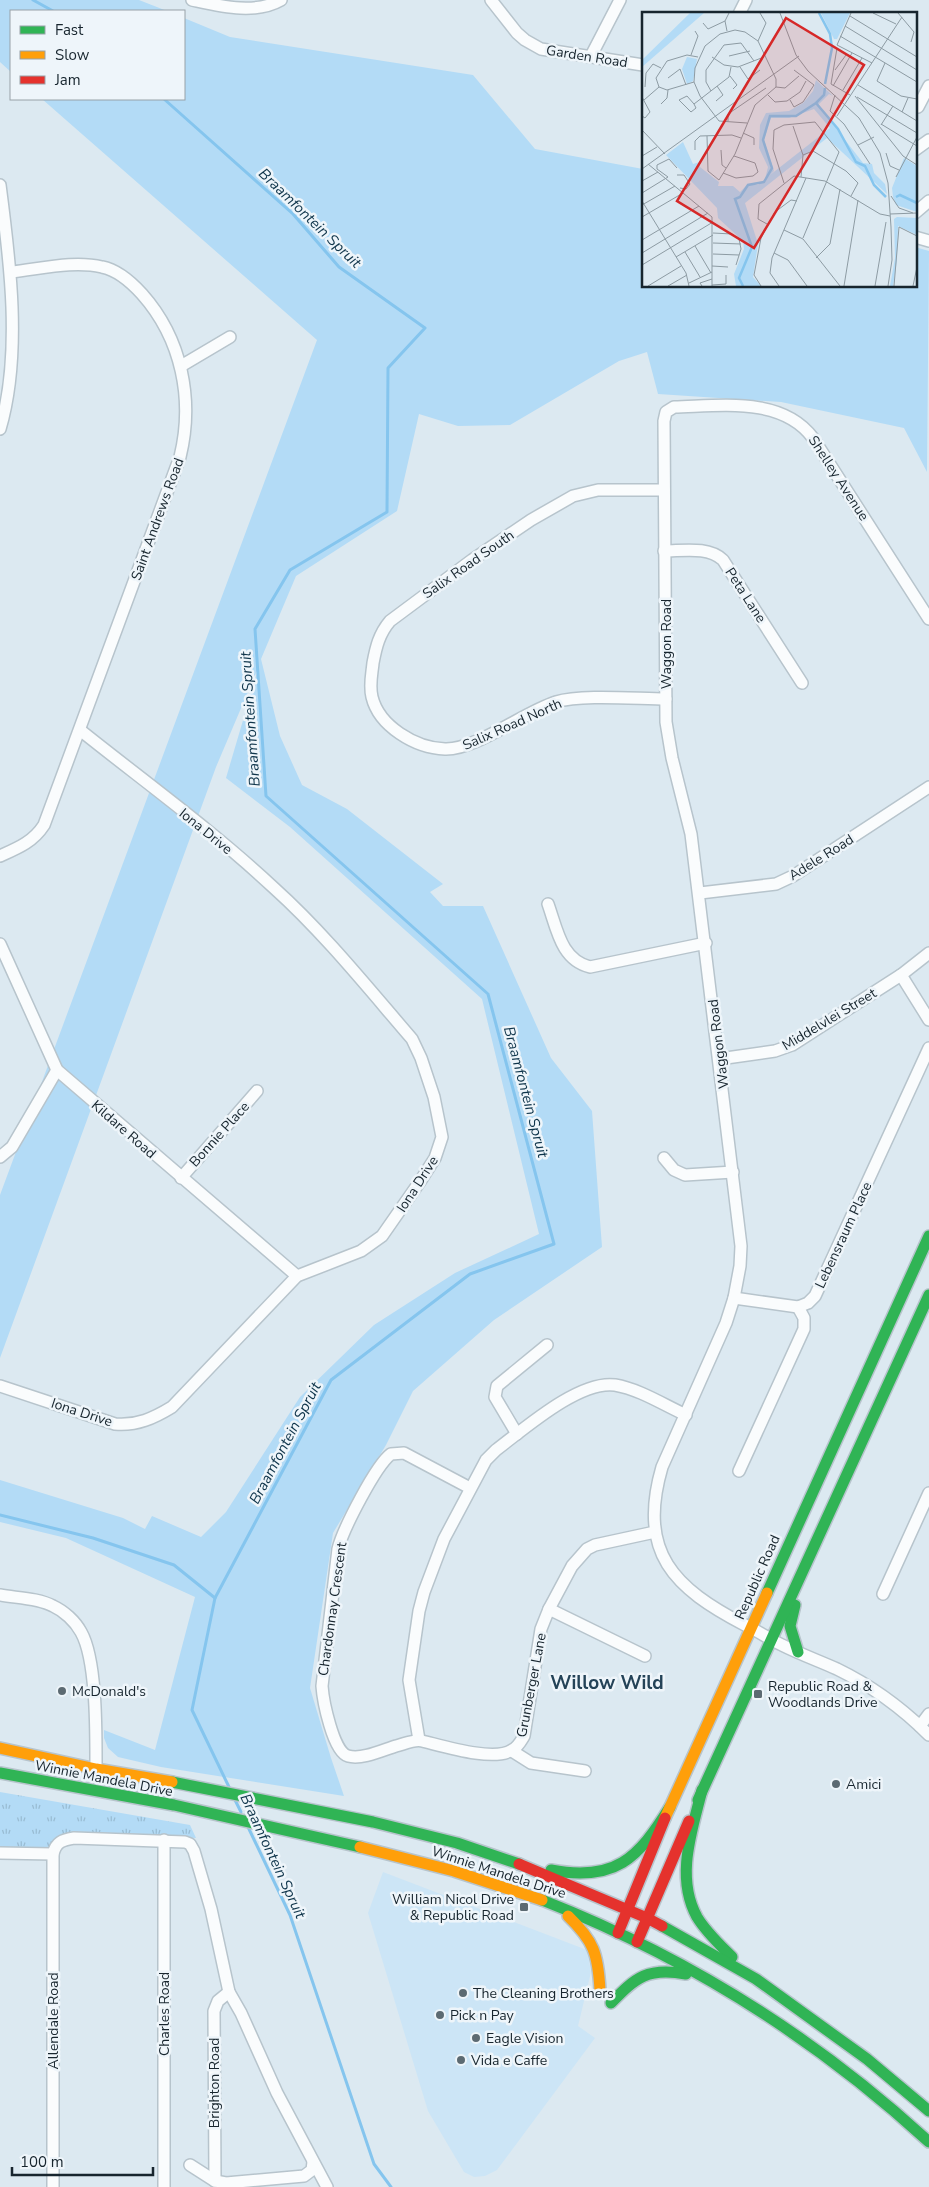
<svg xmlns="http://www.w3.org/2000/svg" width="929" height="2187" font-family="'Nunito Sans',sans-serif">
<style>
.built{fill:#cce5f6}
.grass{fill:url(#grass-tufts)}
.park{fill:#b3dbf6}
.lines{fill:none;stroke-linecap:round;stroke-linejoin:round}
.stream{stroke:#85c5ee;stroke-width:3}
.street-casing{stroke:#b7c4cc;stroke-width:14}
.fast-casing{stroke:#b7c4cc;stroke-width:14}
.slow-casing{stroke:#b7c4cc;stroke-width:14}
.jam-casing{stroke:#b7c4cc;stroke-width:14}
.street{stroke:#fafcfd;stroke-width:11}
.fast{stroke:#30b455;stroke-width:11}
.slow{stroke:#ff9f0a;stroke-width:11}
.jam{stroke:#e5322d;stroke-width:11}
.poi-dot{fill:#5c6a72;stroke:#eef5fa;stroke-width:2}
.labels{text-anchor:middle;stroke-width:5;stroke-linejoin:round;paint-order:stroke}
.street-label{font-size:14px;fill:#17252e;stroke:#eef5fa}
.poi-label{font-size:14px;fill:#17252e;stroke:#eef5fa;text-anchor:start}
.water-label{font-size:15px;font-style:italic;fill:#0f354b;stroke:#eef5fa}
.district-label{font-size:19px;font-weight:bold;fill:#244358;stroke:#eef5fa}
.inset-river{fill:none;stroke:#85c5ee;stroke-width:2.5}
.inset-road{fill:none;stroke:#8d9ba3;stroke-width:1}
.view{fill:#d62828;fill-opacity:0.15;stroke:#d62828;stroke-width:2.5}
.inset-edge{fill:none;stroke:#17252e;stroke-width:2.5}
</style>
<defs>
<pattern id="grass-tufts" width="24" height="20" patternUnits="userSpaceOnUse" patternTransform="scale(1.25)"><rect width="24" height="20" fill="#b3dbf6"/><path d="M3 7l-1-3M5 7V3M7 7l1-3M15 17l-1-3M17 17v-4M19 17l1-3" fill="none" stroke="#99bcd3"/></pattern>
</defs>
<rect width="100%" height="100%" fill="#dce9f1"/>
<path class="built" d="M383 1872 587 1950 591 1972 578 2026 595 2038 497 2170 485 2176 474 2177 464 2172 428 2111 368 1913Z"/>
<path class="grass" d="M0 1792 190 1825 196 1838 82 1834 46 1853 0 1852Z"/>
<g class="park">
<path d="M0 0H139L167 11H11V72L0 62Z"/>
<path d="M184 18 230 37 473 75 535 149 643 169V286H915V247L929 251 927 472 904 428 781 402 658 394 647 352 619 361 510 425 458 426 419 414 397 511 296 576 261 659 280 736 302 785 347 809 443 884 430 892 443 906H483L551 1058 592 1111 602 1247 494 1320 413 1391 386 1445 333 1533 310 1688 331 1758 344 1796 161 1767 118 1757 108 1748 104 1738V1730L155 1750 195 1597 66 1538 0 1522V1480L123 1518 145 1529 152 1516 201 1537 226 1512 300 1397 374 1325 455 1273 539 1234 482 999 290 827 226 778 259 666 216 767 0 1358V1195L317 340 42 99H184Z"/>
</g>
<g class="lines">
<g class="stream">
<path d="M33 0 53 11"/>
<path d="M164 99 293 214 339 267 425 328 388 368 387 512 290 570 255 629 266 796 488 994 554 1244 470 1274 331 1380 215 1598 192 1710 229 1787"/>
<path d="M0 1515 93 1538 174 1565 215 1598"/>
<path d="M235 1800 241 1812"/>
<path d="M248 1827 290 1915 374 2164 391 2187"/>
</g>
<g class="street-casing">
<g id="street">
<path d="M192 0C220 6 255 15 281 0"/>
<path d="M491 0 517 33 525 40 541 49 643 65"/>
<path d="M739 14 746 0"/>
<path d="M591 56 620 0"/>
<path d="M918 107 929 86"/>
<path d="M915 150 929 140"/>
<path d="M0 185C10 261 22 354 0 429"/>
<path d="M915 213 929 201"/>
<path d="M915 237 929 241"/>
<path d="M181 366 230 337"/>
<path d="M664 490H598L573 496 531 520 472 560 390 621C379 634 376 647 373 663 372 674 369 685 372 697 379 726 415 748 445 749 476 750 524 712 556 702 582 694 637 699 666 699"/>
<path d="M664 551C683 551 708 546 723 560L802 683"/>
<path d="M929 619 813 438C782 396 720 406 674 407L666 412 664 421 666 722 672 758 691 834 741 1246 740 1266 734 1298 726 1323 662 1467C637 1553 674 1588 745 1625 758 1631 769 1639 782 1645 800 1654 819 1661 837 1669 872 1686 902 1708 929 1735"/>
<path d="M0 856C18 848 33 842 44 825L180 457C194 400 182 339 142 294 132 283 118 270 102 267 74 260 40 269 11 272"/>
<path d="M700 893 776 884 793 876 929 787"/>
<path d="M548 904C557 929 561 960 590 967L706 943"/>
<path d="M0 944 57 1070 297 1276"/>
<path d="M901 975 929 1020"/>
<path d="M719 1059 775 1051 792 1045 901 975 929 953"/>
<path d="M0 1157 12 1147 57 1070"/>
<path d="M664 1158 674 1170 685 1175 733 1172"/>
<path d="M181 1178 257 1091"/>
<path d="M734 1298 798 1307 808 1303 815 1296 929 1048"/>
<path d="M0 1386 115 1424C137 1426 154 1418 172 1407L297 1276 361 1251 382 1236 421 1180 435 1158 442 1137 434 1097 421 1058 412 1039C368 988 324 933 274 888 213 831 145 782 80 730"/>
<path d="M517 1434 495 1397 497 1386 547 1345"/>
<path d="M739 1471 804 1329V1318L798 1307"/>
<path d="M470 1488 404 1453 391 1454C376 1465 343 1529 338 1549L322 1686C323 1700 333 1752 348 1756 362 1760 383 1750 396 1746 404 1744 415 1739 422 1741 443 1746 494 1762 512 1750 518 1747 521 1741 524 1736L541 1629 549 1609 572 1566 587 1549 595 1545 655 1532"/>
<path d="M883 1594 929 1493"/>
<path d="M0 1595C17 1598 38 1598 53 1606 64 1611 75 1621 81 1632 97 1660 96 1734 96 1769"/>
<path d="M549 1609 645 1656"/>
<path d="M920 1726 929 1714"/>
<path d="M419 1740 409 1680 419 1611 424 1592 444 1539 486 1460 496 1450C524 1429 579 1380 615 1385 639 1389 664 1405 686 1415"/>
<path d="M512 1751 531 1763 585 1771"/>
<path d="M164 1840V2187"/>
<path d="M0 1853 53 1854"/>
<path d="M190 2165 215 2181 226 2183 304 2176 312 2170 313 2162"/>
<path d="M215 2181 214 2011 218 2001 229 1992"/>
<path d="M53 2187V1854C56 1842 62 1840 74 1838L185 1842 190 1844 194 1851 211 1909 229 1992 241 2013 277 2093 327 2187"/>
</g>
</g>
<g class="fast-casing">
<g id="fast">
<path d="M767 1593 929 1236"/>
<path d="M795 1605 790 1626 798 1652"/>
<path d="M0 1773 174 1805 360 1847"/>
<path d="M172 1782 373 1822 457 1843 519 1864"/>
<path d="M702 1790C692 1831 675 1877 697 1917 706 1932 720 1945 732 1957"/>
<path d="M698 1800 929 1295"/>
<path d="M551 1870C615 1882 638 1859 670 1807"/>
<path d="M542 1900C685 1956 816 2038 929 2142"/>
<path d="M662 1926 756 1979 867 2059 929 2111"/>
<path d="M611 2003C636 1977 648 1967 686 1974"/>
</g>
</g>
<g class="slow-casing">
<g id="slow">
<path d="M0 1748 96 1769 172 1782"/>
<path d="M665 1818 767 1593"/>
<path d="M360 1847 454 1871 542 1900"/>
<path d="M568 1916C594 1941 598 1954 600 1990"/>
</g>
</g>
<g class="jam-casing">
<g id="jam">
<path d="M519 1864 647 1918 662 1926"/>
<path d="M618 1933 665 1818"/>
<path d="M637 1942 689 1821"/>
</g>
</g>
<use href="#street" class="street"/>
<use href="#fast" class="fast"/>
<use href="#slow" class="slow"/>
<use href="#jam" class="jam"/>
</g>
<g class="poi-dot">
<circle cx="62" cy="1691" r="5"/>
<rect x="753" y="1689" width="10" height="10" rx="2.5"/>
<circle cx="836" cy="1784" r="5"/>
<rect x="519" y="1902" width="10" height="10" rx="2.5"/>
<circle cx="463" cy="1993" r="5"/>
<circle cx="440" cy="2015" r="5"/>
<circle cx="476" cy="2038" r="5"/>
<circle cx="461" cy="2060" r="5"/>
</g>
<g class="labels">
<g class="street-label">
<text transform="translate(587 56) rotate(9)" y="5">Garden Road</text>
<text transform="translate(839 478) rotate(57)" y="5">Shelley Avenue</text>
<text transform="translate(157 519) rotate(-70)" y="5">Saint Andrews Road</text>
<text transform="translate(468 564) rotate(-35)" y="5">Salix Road South</text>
<text transform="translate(746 595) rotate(57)" y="5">Peta Lane</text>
<text transform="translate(666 644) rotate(-90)" y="5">Waggon Road</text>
<text transform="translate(512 724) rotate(-24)" y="5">Salix Road North</text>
<text transform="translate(206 831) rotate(39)" y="5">Iona Drive</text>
<text transform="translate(821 857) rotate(-32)" y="5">Adele Road</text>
<text transform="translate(829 1019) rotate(-31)" y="5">Middelvlei Street</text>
<text transform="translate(718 1044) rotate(-97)" y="5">Waggon Road</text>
<text transform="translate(124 1129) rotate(41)" y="5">Kildare Road</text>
<text transform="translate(219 1134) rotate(-48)" y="5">Bonnie Place</text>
<text transform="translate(417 1184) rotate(-57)" y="5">Iona Drive</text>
<text transform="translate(843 1235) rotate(-65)" y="5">Lebensraum Place</text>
<text transform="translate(82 1412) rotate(18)" y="5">Iona Drive</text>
<text transform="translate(757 1577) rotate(-66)" y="5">Republic Road</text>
<text transform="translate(332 1609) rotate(-82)" y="5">Chardonnay Crescent</text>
<text transform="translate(531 1685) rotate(-79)" y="5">Grunberger Lane</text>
<text transform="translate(104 1778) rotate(11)" y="5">Winnie Mandela Drive</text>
<text transform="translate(499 1872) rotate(18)" y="5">Winnie Mandela Drive</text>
<text transform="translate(164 2014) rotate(-90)" y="5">Charles Road</text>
<text transform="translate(53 2021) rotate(-90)" y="5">Allendale Road</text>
<text transform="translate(214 2083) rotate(-90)" y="5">Brighton Road</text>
</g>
<g class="poi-label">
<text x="768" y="1691">Republic Road &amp;<tspan x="768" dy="16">Woodlands Drive</tspan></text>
<text x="72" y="1696">McDonald's</text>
<text x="846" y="1789">Amici</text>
<text x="514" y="1904" text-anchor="end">William Nicol Drive<tspan x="514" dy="16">&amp; Republic Road</tspan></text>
<text x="473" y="1998">The Cleaning Brothers</text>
<text x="450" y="2020">Pick n Pay</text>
<text x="486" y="2043">Eagle Vision</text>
<text x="471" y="2065">Vida e Caffe</text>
</g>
<g class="water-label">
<text transform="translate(310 218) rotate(44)" y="5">Braamfontein Spruit</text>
<text transform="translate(250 719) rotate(-94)" y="5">Braamfontein Spruit</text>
<text transform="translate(526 1092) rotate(75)" y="5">Braamfontein Spruit</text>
<text transform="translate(285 1443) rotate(-62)" y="5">Braamfontein Spruit</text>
<text transform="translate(273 1856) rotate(65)" y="5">Braamfontein Spruit</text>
</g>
<g class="district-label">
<text x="607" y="1689">Willow Wild</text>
</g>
</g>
<g transform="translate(642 12)">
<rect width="275" height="275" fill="#dce9f1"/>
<path d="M262 146 275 154V200L254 193 251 185 250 176ZM255 205 275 206V223L256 214 255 249 251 274H248L253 246 252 207Z" fill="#b3dbf6"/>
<path d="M48 1H62L0 55V48ZM179 1H208L195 27H192ZM45 45 55 47 51 69 45 72 40 57ZM174 68 191 84 187 82 176 93 221 151 230 152 232 161 243 172 245 182 185 126 103 191 116 232 111 265 119 274H94L92 262 102 237 101 229 76 206 75 196 24 143 41 130 51 152 58 150V155L77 170 76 174H91L98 180 105 173H116L123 167 126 155 117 136 118 113 124 101 147 99 161 91 171 79ZM172 97 188 116 128 163 132 159 122 128 129 106H147Z" fill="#b3dbf6" fill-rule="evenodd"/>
<path class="inset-river" d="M177 1 188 22 190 36 183 72M174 91 196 117 214 150 223 154 232 173 244 185M254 185 258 183 275 191M101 274 97 266 110 235 93 187 98 185 106 173 122 170 130 156 121 128 128 104H154L174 91 182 83 183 76"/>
<path class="inset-road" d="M138 1 154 43 166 59 217 106 238 141 246 171 249 215 250 248 246 274M209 1 195 33 230 51M231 1 254 12M256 1 272 20 269 30M208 4 275 45M61 11 66 17 83 9M203 14 275 58M85 19 83 9 87 1M198 24 275 70M116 29 124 11 118 1M195 36 189 72 208 83M49 43 56 24 53 19M87 44 108 39M70 45 82 53 96 55 122 45M243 51 235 69 259 84 275 87M98 55 106 67 118 58M193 58 204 43M88 64 95 73 91 77M26 66 38 57 44 73M52 70 25 78 17 75 14 66 25 49 45 43 56 45M216 73 275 109M191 74 210 41M3 75 4 61 11 52 19 56M134 75 143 76 157 64M201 78 220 46M69 79 64 70V58L82 33 99 31 112 49M126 83 133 90 145 89 158 80 164 69M193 83 188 99 202 112 228 152M213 84 261 144 275 153M0 85 8 100 3 106 0 104M215 85 275 121M2 88 17 75M148 88 152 95 161 90 172 73 152 58M74 89 81 83 75 74M19 92 25 86 26 78M52 92 45 84 37 88 49 100 54 96 52 92 87 65 89 55M260 100 266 86M195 104 260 5M86 109V102L124 76M239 112 275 134M239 113 251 94M151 114 161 143 159 165M0 118 23 142M101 121 112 126V133M65 124 66 159 77 168 93 142 113 93 134 75V67L116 29 103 20 93 18 78 22 63 34 53 56 52 70 58 84 77 109 105 111M216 133 232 125M53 138V129L58 124 90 123 99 126M79 138 80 153 84 156M244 141 248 154 257 158M161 143 171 139 204 159 216 171 209 184M0 144 15 135M6 152 70 205V274M0 157 157 44M81 161 94 166 111 164 116 160 113 151 92 144M35 163H42L48 172 44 177 38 176M254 165 275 125M0 169 16 160M142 171 131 137 132 118 142 113 173 110 197 140 161 226M0 181 26 165 15 157V153L27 147 35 156M249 184 257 196 271 201M0 189 44 261 47 274M0 193 33 174M248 202 275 201M0 205 41 181M125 212 116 207 117 192 152 164 183 169 238 202 248 204M142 218 161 227 198 274M71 221 90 222 97 227 99 237 94 253M0 228 57 194M71 231 99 232M53 234 69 261M43 240 58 265M0 241 66 201M132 241 146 248 165 274M71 242 97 243M34 245 71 223M174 246 188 232 198 177M0 253 71 210M70 254 86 255M47 271 70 260M70 273 84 272V263M6 274 39 254M26 274 45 263M60 274 58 271 70 267M119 274 112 263 119 226 133 200 149 188 155 189M137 274 128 261 130 246 164 166M202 274 216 188M233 274 244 210M252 274 257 215 275 224M271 274 275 255"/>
<path class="view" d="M144 6 222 53 112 236 35 189Z"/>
<rect width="275" height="275" class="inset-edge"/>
</g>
<rect x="10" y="10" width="175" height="90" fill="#eef5fa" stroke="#98a2a8"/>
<rect x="20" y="26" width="25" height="8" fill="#30b455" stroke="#98a2a8"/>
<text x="55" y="35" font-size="15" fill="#17252e">Fast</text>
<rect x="20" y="51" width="25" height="8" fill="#ff9f0a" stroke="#98a2a8"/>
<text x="55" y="60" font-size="15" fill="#17252e">Slow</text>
<rect x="20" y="76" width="25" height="8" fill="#e5322d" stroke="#98a2a8"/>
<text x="55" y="85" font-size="15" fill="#17252e">Jam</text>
<path d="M12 2167v8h141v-8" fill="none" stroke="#17252e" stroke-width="2.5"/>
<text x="20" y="2167" font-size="15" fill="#17252e" stroke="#eef5fa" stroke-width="4" paint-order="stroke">100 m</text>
</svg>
